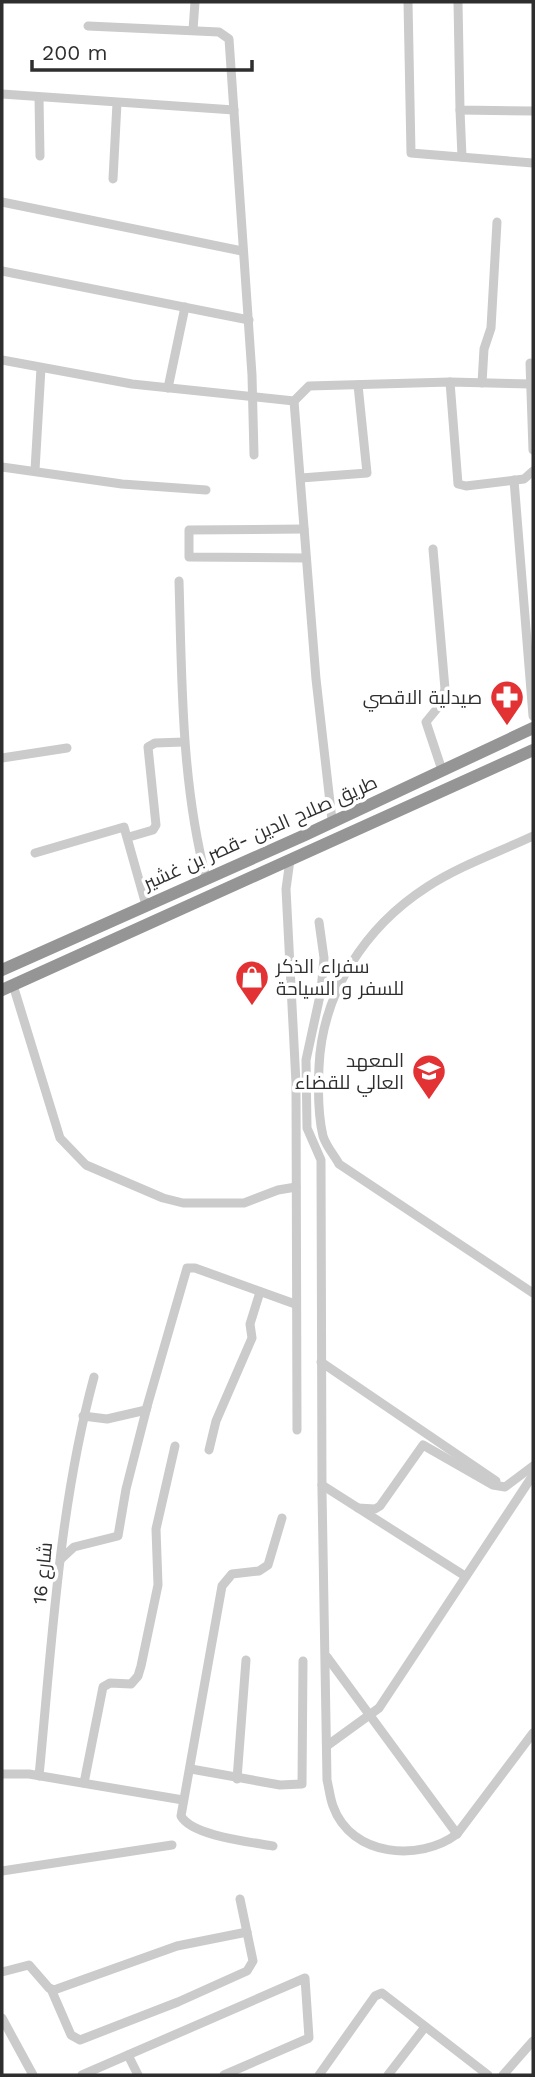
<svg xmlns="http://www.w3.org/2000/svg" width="535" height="2077" font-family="'Work Sans',Cairo,sans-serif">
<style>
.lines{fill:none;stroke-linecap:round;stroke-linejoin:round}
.minor{stroke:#cbcbcb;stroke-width:9}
.highway{stroke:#959595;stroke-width:12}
.labels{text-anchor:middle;stroke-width:7;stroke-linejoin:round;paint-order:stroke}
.poi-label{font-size:19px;fill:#2e2e2e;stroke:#fff;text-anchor:end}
.street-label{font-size:19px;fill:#2e2e2e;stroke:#fff}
</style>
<rect width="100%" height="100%" fill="#fff"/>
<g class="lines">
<g class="minor">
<path d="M408 2 411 153 533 163"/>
<path d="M458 2 460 110 533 111"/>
<path d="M88 26 219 32 229 39 252 375 254 455"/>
<path d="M193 30 195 2"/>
<path d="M2 94 234 110"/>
<path d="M39 97 40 156"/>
<path d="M460 110 462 157"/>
<path d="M113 179 117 103"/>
<path d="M2 202 242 251"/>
<path d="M2 271 249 320"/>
<path d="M2 360 132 384 294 401 316 679 332 820"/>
<path d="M530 363 533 450"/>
<path d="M450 382 458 484 466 486 524 479 533 471"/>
<path d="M482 383 484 349 491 328 497 222"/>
<path d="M168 388 185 307"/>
<path d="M294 401 309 386 450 382 531 384"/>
<path d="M2 467 122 484 206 490"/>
<path d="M35 470 41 368"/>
<path d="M301 478 367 473 358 385"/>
<path d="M514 480 533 716"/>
<path d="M304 529 189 530V557L306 558"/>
<path d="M433 549 445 689 440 705 426 722 442 770"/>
<path d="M179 581C182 681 181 781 206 878"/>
<path d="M2 758 67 748"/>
<path d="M533 836C499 852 459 866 427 887 365 927 322 993 319 1067 318 1088 318 1115 323 1136 326 1146 334 1155 339 1164L533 1293"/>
<path d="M129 837 153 830 156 825 148 747 155 743 184 742"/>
<path d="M35 853 124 827 146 905"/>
<path d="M290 860 286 889 296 1083 297 1430"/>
<path d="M319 922 324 958 321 991 306 1060 307 1128 321 1160 322 1491 327 1780C329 1788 330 1798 333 1806 351 1857 420 1862 457 1834L533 1733"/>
<path d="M13 985 60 1138 86 1165 163 1198 183 1203H244L278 1190 296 1187"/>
<path d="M321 1362 496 1481"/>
<path d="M83 1416 107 1419 146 1410 187 1268H195L295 1304"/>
<path d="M209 1450 216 1421 252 1338 250 1324 260 1292"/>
<path d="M322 1485 465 1576"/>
<path d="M358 1508 375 1509 380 1506 423 1445 493 1485 505 1487 533 1466"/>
<path d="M61 1559 74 1547 118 1536 126 1489 147 1407"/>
<path d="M327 1657 457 1834"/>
<path d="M328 1745 379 1708 533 1475"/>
<path d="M191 1769 280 1785 302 1784 303 1661"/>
<path d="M2 1774H29L183 1800"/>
<path d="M39 1776C52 1642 59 1506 94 1377"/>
<path d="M237 1779 246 1660"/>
<path d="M84 1783 103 1687 110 1683 131 1684 138 1676 141 1666 158 1585 156 1529 175 1446"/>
<path d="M273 1846C251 1842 192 1836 181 1816L222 1586 232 1574 259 1571 268 1565 282 1518"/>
<path d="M2 1871 172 1845"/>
<path d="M2 1972 29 1965 49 1988 54 1990 177 1946 247 1932"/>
<path d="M51 1989 71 2035 80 2040 178 2002 247 1971 253 1961 240 1899"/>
<path d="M2 2018 33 2075"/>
<path d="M128 2055 138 2075"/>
<path d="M82 2075 305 1978 309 2038 224 2075"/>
<path d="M319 2075 375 1996 382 1993 488 2075"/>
<path d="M388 2075 425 2027"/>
<path d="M503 2075 533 2041"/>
</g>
<g class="highway">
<path d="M2 970 305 835 533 728"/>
<path d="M2 990 533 750"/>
</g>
</g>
<defs>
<g id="pharmacy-pin" transform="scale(1.75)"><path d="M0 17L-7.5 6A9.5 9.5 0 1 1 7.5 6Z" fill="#e33234" stroke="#fff"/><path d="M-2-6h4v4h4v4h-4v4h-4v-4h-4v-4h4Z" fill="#fff"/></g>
<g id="shop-pin" transform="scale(1.75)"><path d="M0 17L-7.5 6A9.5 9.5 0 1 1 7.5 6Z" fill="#e33234" stroke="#fff"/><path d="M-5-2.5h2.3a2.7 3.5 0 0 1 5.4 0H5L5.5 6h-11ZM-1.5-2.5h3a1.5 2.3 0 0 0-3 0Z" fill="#fff"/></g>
<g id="university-pin" transform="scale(1.75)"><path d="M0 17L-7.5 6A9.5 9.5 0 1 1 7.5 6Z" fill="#e33234" stroke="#fff"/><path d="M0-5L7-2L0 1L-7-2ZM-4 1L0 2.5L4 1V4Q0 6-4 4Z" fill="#fff"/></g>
</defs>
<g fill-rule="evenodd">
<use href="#pharmacy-pin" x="507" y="697"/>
<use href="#shop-pin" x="252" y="977"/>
<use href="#university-pin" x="429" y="1071"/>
</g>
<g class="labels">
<g class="poi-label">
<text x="482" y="704">صيدلية الاقصي</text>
<text x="276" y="973" text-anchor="start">سفراء الذكر<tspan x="276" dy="22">للسفر و السياحة</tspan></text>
<text x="404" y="1067">المعهد<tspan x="404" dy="22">العالي للقضاء</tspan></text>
</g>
<g class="street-label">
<text transform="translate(260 832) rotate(-24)" y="7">طريق صلاح الدين -قصر بن غشير</text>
<text transform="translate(42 1573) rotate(-84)" y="7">شارع 16</text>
</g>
</g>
<rect width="535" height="2077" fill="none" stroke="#2e2e2e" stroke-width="7"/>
<path d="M32 60v10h220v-10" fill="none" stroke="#2e2e2e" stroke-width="3.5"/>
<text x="42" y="60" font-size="21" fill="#2e2e2e" stroke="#ffffff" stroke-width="5" paint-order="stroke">200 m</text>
</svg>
